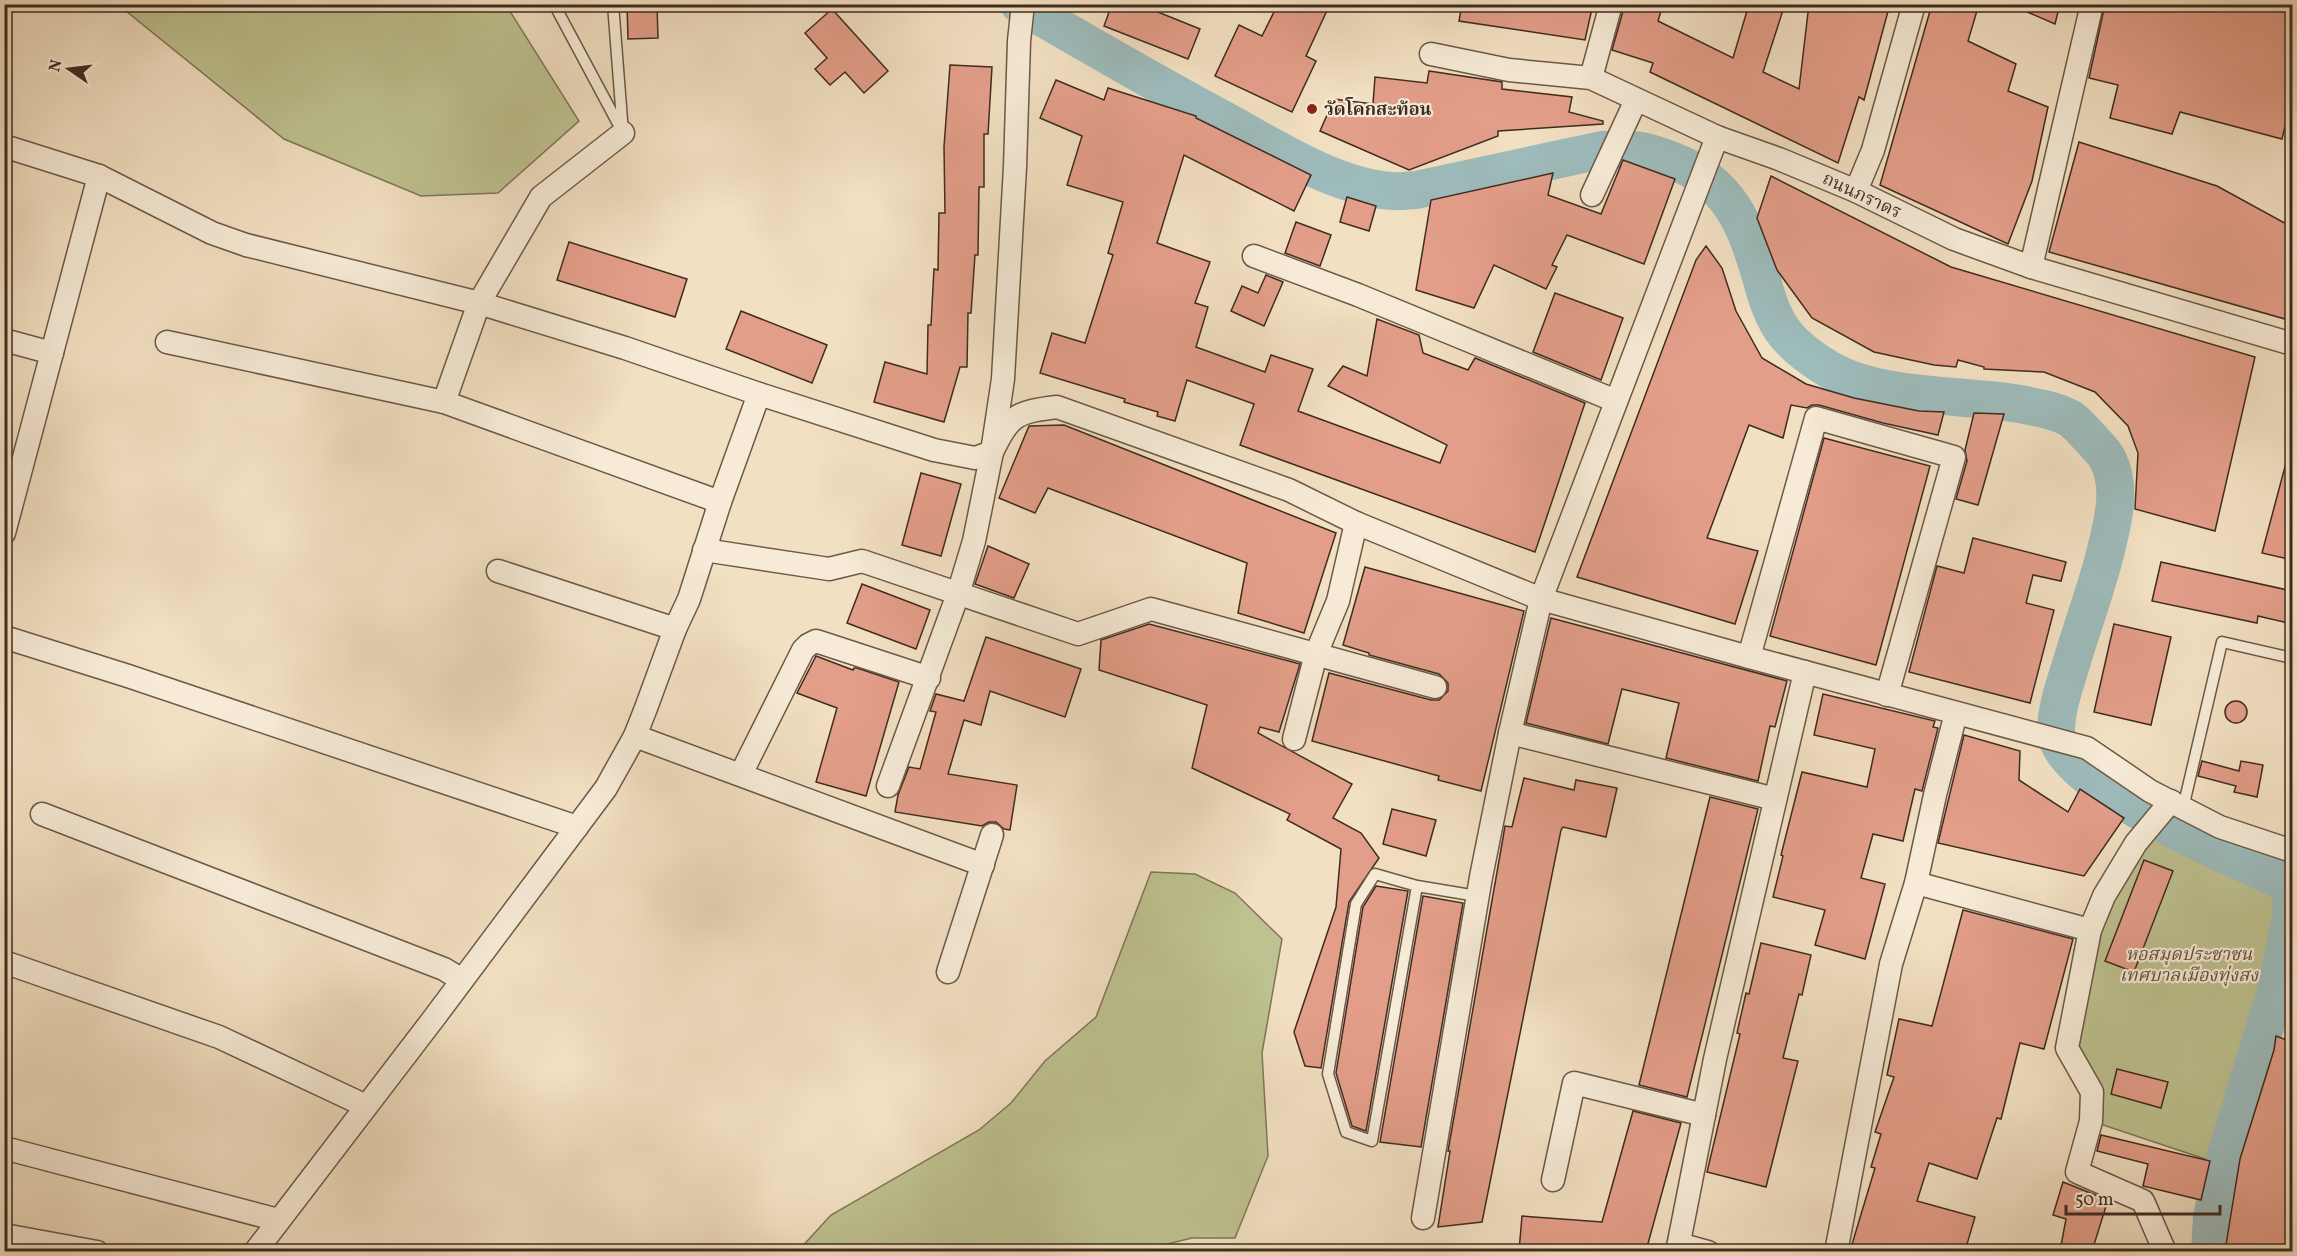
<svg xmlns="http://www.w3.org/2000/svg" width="2297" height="1256" font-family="Vollkorn,'Noto Serif Thai',serif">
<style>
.green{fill:#bec190;stroke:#7e7658;stroke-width:1.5}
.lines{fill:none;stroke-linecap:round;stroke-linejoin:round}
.river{stroke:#9dbbbb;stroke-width:38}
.building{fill:#e39e89;stroke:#3f2c20;stroke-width:1.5}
.lane-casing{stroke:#6c5948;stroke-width:13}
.street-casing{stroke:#6c5948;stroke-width:25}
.lane{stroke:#f7ebd7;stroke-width:10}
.street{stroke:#f7ebd7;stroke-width:22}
.poi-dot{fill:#8f2418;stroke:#f7ebd7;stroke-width:2}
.labels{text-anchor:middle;stroke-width:4.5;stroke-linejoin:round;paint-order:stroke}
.poi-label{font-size:18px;font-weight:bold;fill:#3f2c20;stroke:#f7ebd7;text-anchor:start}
.street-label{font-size:18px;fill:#3f2c20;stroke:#f7ebd7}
.park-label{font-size:18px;font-style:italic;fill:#5f513c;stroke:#f7ebd7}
</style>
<rect width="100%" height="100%" fill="#f2e0c2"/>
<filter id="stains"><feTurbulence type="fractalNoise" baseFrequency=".00333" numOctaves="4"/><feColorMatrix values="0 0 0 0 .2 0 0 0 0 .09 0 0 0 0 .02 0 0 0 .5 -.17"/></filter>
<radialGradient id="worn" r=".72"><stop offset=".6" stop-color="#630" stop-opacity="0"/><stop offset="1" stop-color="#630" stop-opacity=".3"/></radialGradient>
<g class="green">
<path d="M123 5H506L579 121 498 193 421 196 284 139 126 11Z"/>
<path d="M2171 801 2292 851V1019L2281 1016 2232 1168 2091 1121 2067 1048 2090 930Z"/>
<path d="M1151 872 1195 874 1235 893 1282 939 1262 1053 1268 1156 1235 1238H1192L1134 1252 798 1251 831 1215 979 1130 1011 1103 1045 1061 1096 1017Z"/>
</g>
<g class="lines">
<g class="river">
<path d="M1019 4C1086 43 1153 82 1222 119 1272 146 1335 188 1393 191 1401 192 1409 190 1416 190L1602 150C1633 148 1644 150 1673 161 1730 183 1745 223 1761 277 1766 295 1771 313 1781 328 1790 342 1808 356 1822 365 1875 401 1964 393 2025 405 2040 408 2058 411 2071 419 2079 425 2086 434 2093 441 2098 447 2105 453 2108 460 2122 488 2113 521 2106 550 2097 587 2083 624 2072 661 2065 684 2056 708 2056 732 2058 786 2247 865 2292 885"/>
<path d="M2210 1252 2212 1217 2225 1159 2277 987 2292 911 2289 884"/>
</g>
</g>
<g class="building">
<path d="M627 4H657L658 38 628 39Z"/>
<path d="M1112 4H1138L1200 29 1188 59 1104 26Z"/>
<path d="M1278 4H1330L1306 56 1316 61 1292 112 1215 76 1239 25 1262 36Z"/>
<path d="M1462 4H1593L1585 40 1459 21Z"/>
<path d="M1625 4H1663L1658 21 1733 58 1749 4H1785L1763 72 1799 89 1809 4H1890L1864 100 1859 97 1838 163 1650 72 1653 63 1612 50Z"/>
<path d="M1932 4H1979L1968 41 2016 64 2008 91 2048 107 2032 181 2008 244 1880 185Z"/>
<path d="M2009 4H2060L2055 24Z"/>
<path d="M2105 4H2292V98L2282 139 2180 112 2172 134 2110 118 2118 85 2089 78Z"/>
<path d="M832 9 888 71 864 93 845 72 830 85 815 69 827 58 805 33Z"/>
<path d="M950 65 992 67 988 134H984V187H979L978 255H975L971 313H968L967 367H960L944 422 874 402 885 362 927 374 928 325H931L934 269 938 270 939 213H945L944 147Z"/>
<path d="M1429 71 1502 82V89L1572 97 1569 112 1603 121V124L1498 131V136L1409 170 1320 131 1334 99 1373 104 1375 77 1427 83Z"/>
<path d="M1056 80 1104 100 1108 88 1196 116V118L1311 175 1294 211 1184 155 1157 243 1210 262 1195 303 1208 307 1196 347 1265 372 1271 355 1313 369 1298 411 1440 463 1447 445 1328 386 1343 366 1367 376 1377 319 1419 335 1423 353 1468 370 1475 358 1585 403 1535 552 1240 445 1254 404 1187 380 1175 421 1157 416 1158 412 1124 402 1125 399 1040 373 1052 333 1085 343 1113 255 1108 253 1123 202 1067 185 1082 136 1040 118Z"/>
<path d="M2079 142 2217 186 2292 227V321L2049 252Z"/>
<path d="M1623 160 1675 179 1644 264 1567 235 1552 265 1557 267 1546 289 1494 265 1474 308 1416 290 1431 200 1553 173 1548 195 1601 214Z"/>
<path d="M1771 176 1951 267 2255 357 2215 531 2135 509 2138 453 2128 426 2095 392 2044 372 1984 369V367L1958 360 1956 367 1934 365 1874 352 1812 318 1777 270 1757 218Z"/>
<path d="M1347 197 1376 206 1369 231 1340 222Z"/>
<path d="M1296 222 1331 235 1320 266 1285 253Z"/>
<path d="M569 242 687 279 675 317 557 280Z"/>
<path d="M1706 246 1722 268 1736 311 1762 358 1806 384 1854 398 1919 411 1944 412 1938 435 1883 423 1819 405H1812L1807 408 1791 405 1783 438 1749 425 1707 538 1758 551 1735 624 1577 577 1696 260Z"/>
<path d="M1266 275 1283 282 1264 326 1231 311 1242 286 1258 293Z"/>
<path d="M1555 293 1623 318 1601 380 1533 352Z"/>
<path d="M741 311 827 345 812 383 726 349Z"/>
<path d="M1974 413 2004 414 1978 505 1956 499 1967 461 1965 450Z"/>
<path d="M1064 425 1336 533 1304 633 1238 613 1247 563 1048 488 1035 513 999 498 1029 426Z"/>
<path d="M1824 438 1930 466 1876 665 1770 636Z"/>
<path d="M2287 459 2292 460V560L2262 553Z"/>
<path d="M921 473 961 484 941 556 902 545Z"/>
<path d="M1973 538 2066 562 2061 581 2033 575 2026 603 2054 610 2030 703 1909 672 1937 566 1964 573Z"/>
<path d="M988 546 1029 564 1014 598 975 584Z"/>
<path d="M2161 562 2292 591V624L2258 616 2257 623 2152 601Z"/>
<path d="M1365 567 1524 611 1481 791 1438 780 1439 776 1312 741 1329 673 1431 700H1439L1448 691V683L1439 674 1369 655V653L1343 645Z"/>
<path d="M862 584 930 610 916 649 847 623Z"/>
<path d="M1551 618 1787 681 1775 727 1770 726 1758 781 1666 758 1679 703 1622 689 1608 744 1526 723Z"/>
<path d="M1149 624 1300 664 1279 732 1260 727 1258 733 1352 784 1333 818 1361 833 1379 858 1349 902 1321 1068 1305 1066 1294 1032 1336 907 1341 849 1287 820 1290 814 1192 768 1207 705 1099 670 1101 640Z"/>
<path d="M2114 624 2171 637 2151 725 2094 712Z"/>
<path d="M986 637 1081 669 1065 717 990 691 981 725 964 720 948 774 1017 785 1010 830 1004 829 996 822H989L982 826 895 812 898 795 909 767 920 769 936 712 930 711 936 694 964 701Z"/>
<path d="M816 656 853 670 854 668H857L899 682 866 796 816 782 837 708 797 693Z"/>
<path d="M1823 694 1935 721 1933 727 1938 728 1922 791 1915 789 1903 841 1873 834 1861 878 1885 884 1865 959 1815 945 1825 910 1773 897 1783 856 1781 855 1802 772 1867 787 1875 749 1814 735Z"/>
<circle cx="2236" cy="712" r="11"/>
<path d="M1964 735 2020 751 2019 780 2068 812 2080 789 2124 818 2084 876 1938 843Z"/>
<path d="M2202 761 2239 771 2241 761 2263 765 2257 797 2234 792 2236 786 2198 776Z"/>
<path d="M1524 778 1574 790 1576 780 1617 788 1606 837 1563 827 1561 830 1482 1222 1438 1227 1450 1151H1448L1503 838 1505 826 1512 827Z"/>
<path d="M1710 797 1758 809 1687 1097 1639 1085Z"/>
<path d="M1392 809 1436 820 1426 856 1383 844Z"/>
<path d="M2144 860 2173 871 2134 972 2105 961Z"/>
<path d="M1376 886 1408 891 1366 1131 1352 1126 1336 1073 1363 907Z"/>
<path d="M1423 896 1463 903 1421 1147 1380 1142Z"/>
<path d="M1963 910 2073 939 2044 1049 2020 1043 2001 1119 1997 1118 1977 1179 1929 1163 1917 1201 1975 1217 1965 1251H1850L1875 1168 1871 1167 1881 1134 1875 1132 1894 1077 1887 1075 1899 1019 1932 1026Z"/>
<path d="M1761 943 1811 955 1802 995 1799 994 1783 1058 1798 1061 1766 1187 1707 1172 1740 1034 1737 1033 1746 993 1749 994Z"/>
<path d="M2276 1036 2292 1042V1251H2225L2240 1159 2274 1050Z"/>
<path d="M2117 1069 2168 1082 2161 1108 2111 1094Z"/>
<path d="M1633 1111 1681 1123 1646 1251H1519L1522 1216 1602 1222Z"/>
<path d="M2101 1135 2210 1161 2201 1200 2143 1186 2148 1164 2097 1151Z"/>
<path d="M2063 1182 2108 1200 2092 1251H2060L2066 1219 2053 1215Z"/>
</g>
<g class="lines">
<g class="lane-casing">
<g id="lane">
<path d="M554 4 623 133 613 4"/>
<path d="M2183 808 2222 642 2292 658"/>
<path d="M1417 886 1375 874 1356 904 1328 1074 1346 1132 1372 1141 1417 886 1477 896"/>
</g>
</g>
<g class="street-casing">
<g id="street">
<path d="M1431 54 1509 70 1591 78 1717 137 1779 159 1856 191 1954 239 2031 267 2292 344"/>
<path d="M1591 78 1611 4"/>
<path d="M4 146 99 176 212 233 246 245 479 303 625 348 759 394 934 450 975 458 992 452C1010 415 1016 412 1057 407L1289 490 1356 523 1541 599 1749 657 2087 748 2150 791 2220 827 2292 851"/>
<path d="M1856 191 1873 150 1914 4"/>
<path d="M1592 195 1636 100"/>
<path d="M1254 256 1358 295 1616 401"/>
<path d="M2031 267 2092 4"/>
<path d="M4 340 52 353"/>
<path d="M167 342 444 402 720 502"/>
<path d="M444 402 479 303 541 197 623 133"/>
<path d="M4 533 99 176"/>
<path d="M704 550 829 569 862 561 1078 634 1151 609 1435 687"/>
<path d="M498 571 675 629"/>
<path d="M4 637 128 676 577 827"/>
<path d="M1749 657 1816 418 1954 457 1887 695"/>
<path d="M1510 733 1775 799"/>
<path d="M635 736 983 865"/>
<path d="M1294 739 1316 654 1338 601 1356 523"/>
<path d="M741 774 803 650 808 645 816 641 929 678"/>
<path d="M888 786 958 594 974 541 992 452 1003 379 1015 167 1019 41 1023 4"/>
<path d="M42 814 444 969 462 980"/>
<path d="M1916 883 2090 930"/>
<path d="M4 962 219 1037 366 1106"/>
<path d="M948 972 992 835"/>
<path d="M4 1148 278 1220"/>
<path d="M1553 1180 1574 1083 1704 1115"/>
<path d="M1423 1218 1481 877 1510 733 1541 599 1717 137"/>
<path d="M4 1235 97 1252"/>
<path d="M1679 1244 1708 1252"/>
<path d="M255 1252 434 1018 606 788 635 736 646 708 675 629 689 599 720 502 759 394"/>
<path d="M1677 1252 1715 1059 1805 672"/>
<path d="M1836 1252 1891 964 1916 883 1935 795 1956 713"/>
<path d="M2165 1252 2143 1201 2077 1172 2091 1121 2092 1092 2067 1048 2090 930 2104 896 2136 843 2171 801"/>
</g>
</g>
<use href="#lane" class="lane"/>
<use href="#street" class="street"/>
</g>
<circle class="poi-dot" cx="1312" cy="109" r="6"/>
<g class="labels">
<g class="poi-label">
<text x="1324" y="115">วัดโคกสะท้อน</text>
</g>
<g class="street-label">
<text transform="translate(1862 195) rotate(25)" y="6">ถนนภราดร</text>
</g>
<g class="park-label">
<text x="2189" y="960">หอสมุดประชาชน<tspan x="2189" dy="21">เทศบาลเมืองทุ่งสง</tspan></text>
</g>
</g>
<rect width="2297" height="1256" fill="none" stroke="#f2e0c2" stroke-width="24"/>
<rect x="6" y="6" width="2285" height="1244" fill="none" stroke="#3f2c20" stroke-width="3"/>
<rect x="12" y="12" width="2273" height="1232" fill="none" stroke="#3f2c20" stroke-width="1.5"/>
<g transform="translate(69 69) rotate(284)" stroke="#f7ebd7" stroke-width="4.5" paint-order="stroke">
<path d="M0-4.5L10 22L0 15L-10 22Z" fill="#3f2c20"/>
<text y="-9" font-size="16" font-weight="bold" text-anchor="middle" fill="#3f2c20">N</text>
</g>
<path d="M2066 1205v9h154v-9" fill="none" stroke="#3f2c20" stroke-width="3"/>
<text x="2075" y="1205" font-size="18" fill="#3f2c20" stroke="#f7ebd7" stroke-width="4.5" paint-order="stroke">50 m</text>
<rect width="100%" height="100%" filter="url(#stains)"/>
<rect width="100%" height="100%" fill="url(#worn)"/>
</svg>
